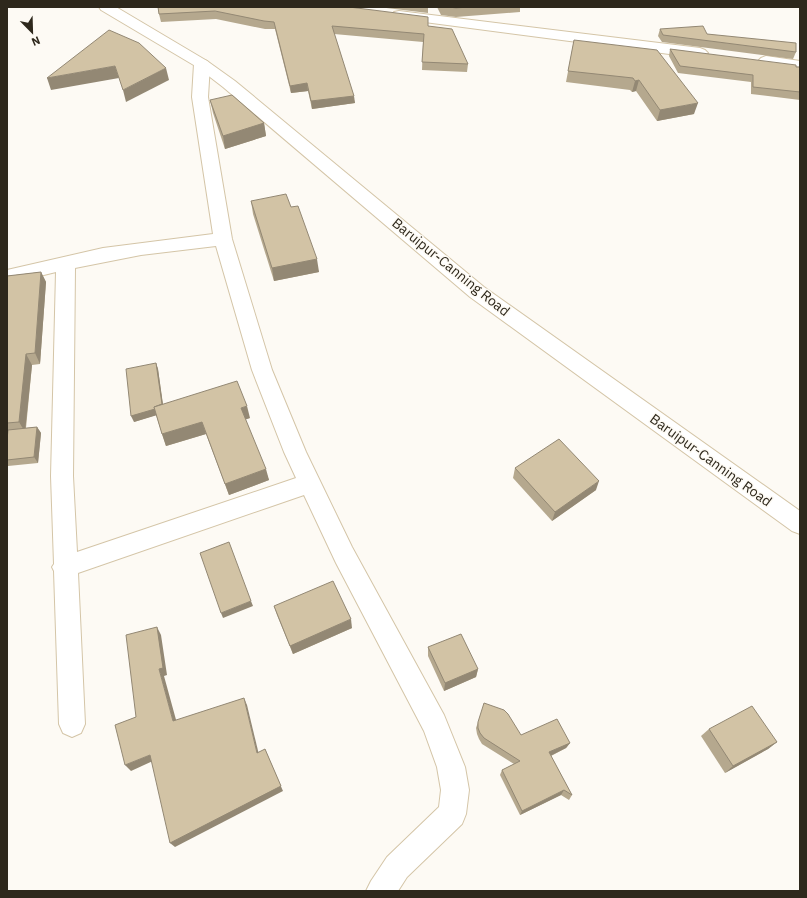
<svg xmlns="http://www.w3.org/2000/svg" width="807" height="898" font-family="'IBM Plex Sans',sans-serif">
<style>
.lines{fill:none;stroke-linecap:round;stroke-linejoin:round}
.street-casing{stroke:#d4c5a7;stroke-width:2}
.secondary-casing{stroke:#d4c5a7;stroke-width:2}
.street{fill:#fff;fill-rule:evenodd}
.secondary{fill:#fff;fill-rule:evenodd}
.wall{fill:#b5a88e}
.shaded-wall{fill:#938874}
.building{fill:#d2c3a5;stroke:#938874}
.labels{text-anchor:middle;stroke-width:3;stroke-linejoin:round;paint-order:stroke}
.street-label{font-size:14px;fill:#2e281c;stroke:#fdfaf4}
</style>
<rect width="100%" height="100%" fill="#fdfaf4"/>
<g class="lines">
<g class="street-casing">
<g id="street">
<path d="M399 11 700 48 705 50 708 53 705 56 700 58 394 18 392 15 394 12Z"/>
<path d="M766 56 800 61V71L761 64 758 61 761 58Z"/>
<path d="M202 59 207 61 210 64 208 97 232 239 272 370 306 452 352 547 444 715 465 767 469 790 466 814 462 824 407 877 398 891H366L371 881 387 857 439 807 441 790 437 767 424 731 336 563 304 495 78 573 85 724 81 733 72 737 63 733 59 724 54 571 52 567 54 564 51 476 56 272 7 284V270L103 248 213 234 192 97 194 64 197 61ZM216 246 252 370 284 452 296 478 77 552 73 476 75 268 141 255Z"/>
</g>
</g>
<g class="secondary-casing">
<path id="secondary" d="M99 7H116L207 61 235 81 484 287 800 511V534L792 531 470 297 223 87 197 67 101 10Z"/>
</g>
<use href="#street" class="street"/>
<use href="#secondary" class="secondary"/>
</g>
<g class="wall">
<path d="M158 7 428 26 468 64 467 72 422 70 423 42 334 34 355 103 312 109 308 91 291 93 275 29H265L216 19 161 22 159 14Z"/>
<path d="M378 7H428V13Z"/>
<path d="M437 7H520V12L456 17 441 15Z"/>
<path d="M660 29 707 34 796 52 793 59 662 42 658 36Z"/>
<path d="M574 40 694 114 657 121 636 91 632 92 630 90 566 82Z"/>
<path d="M670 49 800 67V100L751 94V82L678 73 669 56Z"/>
<path d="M210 100 264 123 266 136 225 149 213 113Z"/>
<path d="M251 201 291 207 319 272 274 281 253 214Z"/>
<path d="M41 272 46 282 40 364 32 365 26 428 37 427 41 433 38 463 8 466 7 464V440L8 434H7V276Z"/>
<path d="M156 363 158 369 163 404 250 418 245 419 269 480 229 495 206 434 166 446 162 434 156 415 134 422Z"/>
<path d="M515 468 596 490 552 521 513 478Z"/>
<path d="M274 606 352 628 293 654 277 615Z"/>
<path d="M428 647 478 669 476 677 444 691 428 656Z"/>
<path d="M478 722 521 735 570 743 566 748 551 756 572 795 569 800 561 795 520 815 500 775 502 770 514 764 482 744 479 739 477 734 476 728Z"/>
<path d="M709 729 777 742 768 749 725 773 701 736Z"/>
</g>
<g class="shaded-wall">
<path d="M115 66 119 78 51 90 47 78Z"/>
<path d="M166 68 169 80 126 102 123 90Z"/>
<path d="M639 80 636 91 632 92 635 81Z"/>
<path d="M307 83 308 91 291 93 290 86Z"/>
<path d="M354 96 355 103 312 109 311 101Z"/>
<path d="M698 103 694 114 657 121 660 110Z"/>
<path d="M264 123 266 136 225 149 223 136Z"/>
<path d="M317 259 319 272 274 281 272 268Z"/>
<path d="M41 272 46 282 40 364 35 353Z"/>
<path d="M26 354 32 365 25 432 19 422Z"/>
<path d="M156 363 158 369 164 413 134 422 131 416Z"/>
<path d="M247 406 250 418 244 420 241 408Z"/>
<path d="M202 422 206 434 166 446 162 434Z"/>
<path d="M37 427 41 433 38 463 34 457Z"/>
<path d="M266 469 269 480 229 495 225 484Z"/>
<path d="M599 481 596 490 552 521 555 512Z"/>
<path d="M251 601 253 606 223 618 221 613Z"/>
<path d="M351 619 352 628 293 654 290 646Z"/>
<path d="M157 627 161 635 167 675 164 676 178 727 173 721 159 669Z"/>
<path d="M478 669 476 677 444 691 445 683Z"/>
<path d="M244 698 247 705 260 759 257 753Z"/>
<path d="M777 742 768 749 725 773 733 766Z"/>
<path d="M570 743 566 748 546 758 549 752Z"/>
<path d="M265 749 283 791 175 847 170 843Z"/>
<path d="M150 755 155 760 131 771 125 765Z"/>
<path d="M564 790 561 795 520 815 522 811Z"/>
</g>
<g class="building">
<path d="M158 7H349L428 17V26L452 29 468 64 422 62 424 34 332 26 354 96 311 101 307 83 290 86 274 22 264 21 215 11 159 14Z"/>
<path d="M449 7H468L456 8Z"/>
<path d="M703 26 707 34 796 43V52L663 35 660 29Z"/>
<path d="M109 30 139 43 166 68 123 90 115 66 47 78Z"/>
<path d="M574 40 657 50 698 103 660 110 639 80 635 81 633 78 568 71Z"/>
<path d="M670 49 796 65V67H800V92L753 87V75L680 66Z"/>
<path d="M232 95 264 123 223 136 210 100Z"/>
<path d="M286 194 291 207 298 206 317 259 272 268 251 201Z"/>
<path d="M41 272 35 353 26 354 19 422 7 423V276Z"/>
<path d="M156 363 162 404 154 407 155 409 131 416 126 369Z"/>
<path d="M237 381 247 406 241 408 266 469 225 484 202 422 162 434 154 407Z"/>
<path d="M37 427 34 457 7 460V440L8 430Z"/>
<path d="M559 439 599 481 555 512 515 468Z"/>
<path d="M229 542 251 601 221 613 200 553Z"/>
<path d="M333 581 351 619 290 646 274 606Z"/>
<path d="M157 627 163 668 159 669 173 721 244 698 257 753 265 749 281 786 170 843 150 755 125 765 115 725 136 717 126 635Z"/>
<path d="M461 634 478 669 445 683 428 647Z"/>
<path d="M484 703 504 710 508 714 521 735 557 719 570 743 549 752 572 795 564 790 522 811 502 770 520 761 484 738 480 733 478 728V722Z"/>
<path d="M752 706 777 742 733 766 709 729Z"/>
</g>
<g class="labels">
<g class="street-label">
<text transform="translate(451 267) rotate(39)" y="5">Baruipur-Canning Road</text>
<text transform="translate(711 460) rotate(36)" y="5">Baruipur-Canning Road</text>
</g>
</g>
<rect width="807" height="898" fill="none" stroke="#2e281c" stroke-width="16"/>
<g transform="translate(32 32) rotate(157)" stroke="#fdfaf4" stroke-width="3" paint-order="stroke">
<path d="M0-3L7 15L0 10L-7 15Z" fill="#2e281c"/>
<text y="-6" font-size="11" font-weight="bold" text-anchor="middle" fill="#2e281c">N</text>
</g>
</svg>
